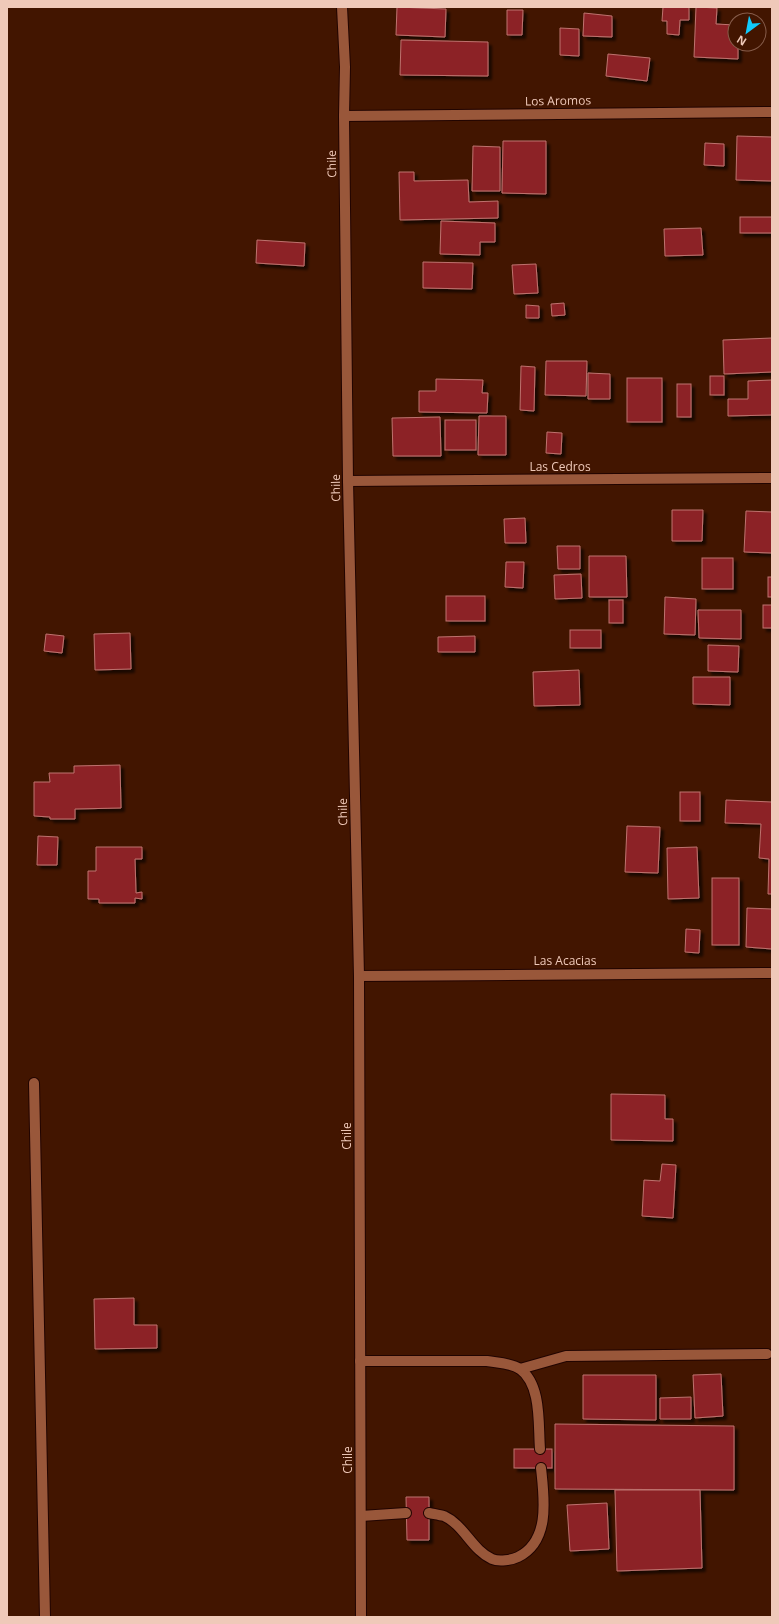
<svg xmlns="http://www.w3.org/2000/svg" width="779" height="1624" font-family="'Open Sans',sans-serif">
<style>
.building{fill:#8c2428;stroke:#be726e;filter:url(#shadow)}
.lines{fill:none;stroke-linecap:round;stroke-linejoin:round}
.service-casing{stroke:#210400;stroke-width:12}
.minor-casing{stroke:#210400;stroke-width:12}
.tertiary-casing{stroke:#210400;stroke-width:12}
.service{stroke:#99573a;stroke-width:10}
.minor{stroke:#99573a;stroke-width:10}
.tertiary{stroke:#99573a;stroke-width:10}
.labels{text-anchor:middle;stroke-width:3.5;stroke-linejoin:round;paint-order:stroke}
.street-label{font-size:12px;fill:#efc9b9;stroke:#421500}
</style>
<defs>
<filter id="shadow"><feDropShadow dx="3.5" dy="3.5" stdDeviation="1" flood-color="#0009"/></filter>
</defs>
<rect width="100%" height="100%" fill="#421500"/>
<g class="building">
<path d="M397 7 446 9 445 37 396 35Z"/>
<path d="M663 7H689V20H680L679 35 667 34V21H662Z"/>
<path d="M696 7 717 8 716 24 735 25V44H738V59L694 57Z"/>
<path d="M507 10H523L522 35H507Z"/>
<path d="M584 13 612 16V37L583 36Z"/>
<path d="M560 28 579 29V56L560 55Z"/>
<path d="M401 40 488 42V76L400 75Z"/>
<path d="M608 54 650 58 647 81 606 76Z"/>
<path d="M737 136 772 137V181L736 180Z"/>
<path d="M503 141H546V194L502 193Z"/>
<path d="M705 143 724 144V166L704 165Z"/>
<path d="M473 146 500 147V191H472Z"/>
<path d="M399 172H414V181L468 180 469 202 498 201V218L400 220Z"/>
<rect x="740" y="217" width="32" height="16"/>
<path d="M441 221 495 223V242H480V255L440 254Z"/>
<path d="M701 228 703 255 665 256 664 229Z"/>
<path d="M257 240 305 243 304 266 256 263Z"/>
<path d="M423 262 473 263 472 289 423 288Z"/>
<path d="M536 264 538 293 514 294 512 265Z"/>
<path d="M564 303 565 315 552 316 551 304Z"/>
<path d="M526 305 539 306V318H526Z"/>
<path d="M772 338V372L724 374 723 340Z"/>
<path d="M546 361H587L586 396 545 395Z"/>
<path d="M521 366 535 367 534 411 520 410Z"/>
<path d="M588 373 610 374V399H588Z"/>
<rect x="710" y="376" width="14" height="19"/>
<rect x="627" y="378" width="35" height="44"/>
<path d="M436 379 483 380 482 393H488L487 413 419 412V391H436Z"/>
<path d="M772 380V415L728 416V399H748V381Z"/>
<rect x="677" y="384" width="14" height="33"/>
<path d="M479 416H506V455H478Z"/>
<path d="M440 417 441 456H393L392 418Z"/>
<rect x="445" y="420" width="31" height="30"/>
<path d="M547 432 562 433 561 454 546 453Z"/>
<path d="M672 510H703L702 541H672Z"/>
<path d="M746 511 772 512V553L744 552Z"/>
<path d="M525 518 526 543H505L504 519Z"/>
<path d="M557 546H580V569H558Z"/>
<path d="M589 556H626L627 597H589Z"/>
<rect x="702" y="558" width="31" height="31"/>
<path d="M506 562H524L523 588 505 587Z"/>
<path d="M581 574 582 598 555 599 554 575Z"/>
<rect x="768" y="577" width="4" height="20"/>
<rect x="446" y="596" width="39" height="25"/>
<path d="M665 597 696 599 695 635 664 634Z"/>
<rect x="609" y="600" width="14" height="23"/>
<rect x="763" y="605" width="9" height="23"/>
<path d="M698 610H741V639L699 638Z"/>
<rect x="570" y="630" width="31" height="18"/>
<path d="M130 633 131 669 95 670 94 634Z"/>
<path d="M46 634 64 636 62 653 44 651Z"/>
<path d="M475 636V652H438V637Z"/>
<path d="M708 645 739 646 738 672 708 671Z"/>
<path d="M579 670 580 705 534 706 533 672Z"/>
<path d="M693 677H730V705L693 704Z"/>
<path d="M120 765 121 808 75 809V819H50V817L34 816V782H50L49 773H74V766Z"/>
<rect x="680" y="792" width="20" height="29"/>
<path d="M726 800 772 802V894H768L769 859 759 858 761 824 725 823Z"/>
<path d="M627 826 660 827 658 873 625 872Z"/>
<path d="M38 836 58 837 57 865H37Z"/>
<path d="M96 847H142V859H135L136 893 142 892V899L135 898V903H99V899H88V871H96Z"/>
<path d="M697 847 699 898 668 899 667 848Z"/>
<rect x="712" y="878" width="27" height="67"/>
<path d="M747 908 772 909V949L746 947Z"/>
<path d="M686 929 700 930 699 953 685 952Z"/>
<path d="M611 1094 665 1095V1119H673V1141L611 1140Z"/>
<path d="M662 1164 676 1165 673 1218 642 1216 644 1180 660 1181Z"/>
<path d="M134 1298V1325H157V1348L95 1349 94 1299Z"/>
<path d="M721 1374 723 1416 695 1418 693 1375Z"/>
<path d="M583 1375H656V1420L583 1419Z"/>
<path d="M691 1397V1419H660V1398Z"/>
<path d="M555 1424 734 1426V1490L555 1489Z"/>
<rect x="514" y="1449" width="38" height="19"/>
<path d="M615 1490H700L702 1568 617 1571Z"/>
<path d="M406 1497H429V1540H407Z"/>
<path d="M607 1503 609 1549 570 1551 567 1505Z"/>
</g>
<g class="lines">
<g class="service-casing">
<g id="service">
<path d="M360 1361H487C498 1363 511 1363 520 1369 542 1385 538 1425 540 1449"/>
<path d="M520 1369 566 1356 767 1354"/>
<path d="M429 1513C434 1514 440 1515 444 1516 464 1525 472 1550 492 1559 499 1562 512 1560 518 1557 551 1541 544 1497 541 1468"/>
<path d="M361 1516 406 1513"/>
</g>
</g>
<g class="minor-casing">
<g id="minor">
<path d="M344 116 772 112"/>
<path d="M348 481 772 478"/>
<path d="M359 976 772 973"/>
<path d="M34 1083 45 1617"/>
</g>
</g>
<g class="tertiary-casing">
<path id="tertiary" d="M342 7 345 67 344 116 348 481 359 976 361 1617"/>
</g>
<use href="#service" class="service"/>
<use href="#minor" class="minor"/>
<use href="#tertiary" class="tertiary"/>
</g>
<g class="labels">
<g class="street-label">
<text transform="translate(558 101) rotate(-1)" y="4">Los Aromos</text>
<text transform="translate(332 164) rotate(-91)" y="4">Chile</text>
<text x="560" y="471">Las Cedros</text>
<text transform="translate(336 488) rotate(-91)" y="4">Chile</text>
<text transform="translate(343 812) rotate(-91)" y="4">Chile</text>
<text x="565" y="965">Las Acacias</text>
<text transform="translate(347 1136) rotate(-90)" y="4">Chile</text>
<text transform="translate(348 1460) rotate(-90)" y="4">Chile</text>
</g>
</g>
<rect width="779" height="1624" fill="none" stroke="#efc9b9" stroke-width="16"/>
<g transform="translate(747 32) rotate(212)"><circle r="19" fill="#421500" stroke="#875d4a"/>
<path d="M0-3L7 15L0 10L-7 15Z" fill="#11cafb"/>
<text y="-6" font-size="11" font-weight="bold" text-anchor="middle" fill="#efc9b9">N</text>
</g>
</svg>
